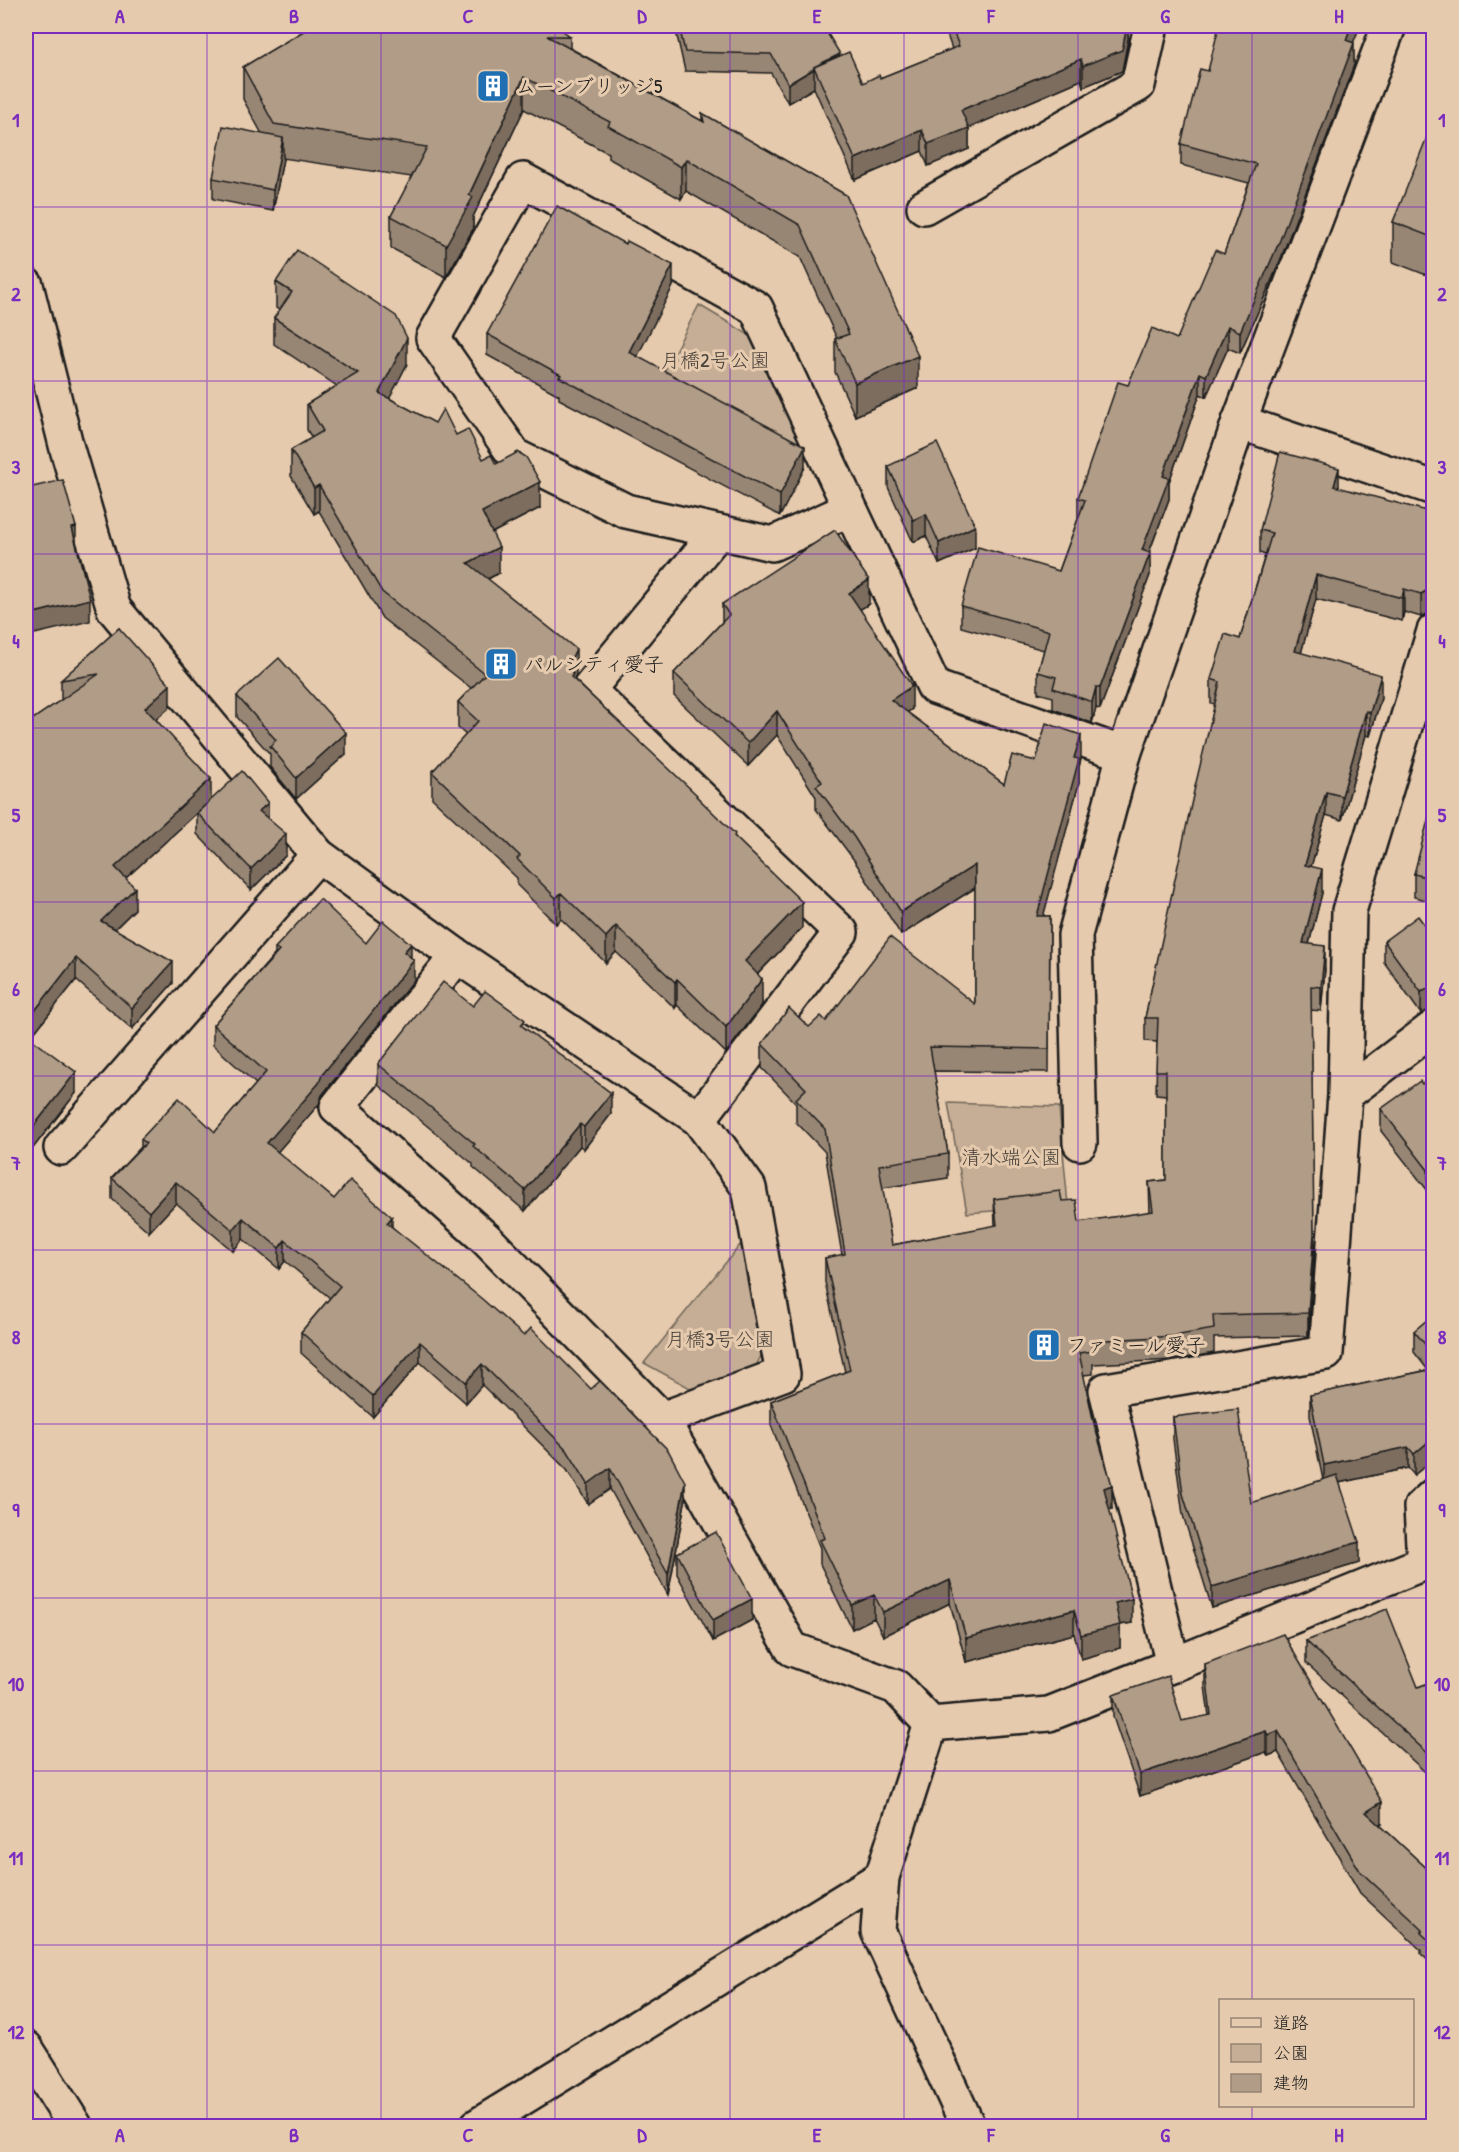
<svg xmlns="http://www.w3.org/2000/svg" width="1459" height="2152" font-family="'Patrick Hand','Klee One',sans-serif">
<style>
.green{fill:#c5ae95;stroke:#706558;stroke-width:1.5}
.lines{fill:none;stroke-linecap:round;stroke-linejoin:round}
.minor-casing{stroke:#1c1c1c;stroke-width:38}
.minor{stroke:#e6caad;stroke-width:33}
.wall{fill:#988674;stroke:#1c1c1c;stroke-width:1.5}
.shaded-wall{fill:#7c6d5e;stroke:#1c1c1c;stroke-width:1.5}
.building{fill:#b19c87;stroke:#1c1c1c;stroke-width:1.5}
.grid{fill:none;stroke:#7b2cbf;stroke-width:1.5;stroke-opacity:0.55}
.labels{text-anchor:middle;stroke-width:6;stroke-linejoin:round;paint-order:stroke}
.poi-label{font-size:20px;fill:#1c1c1c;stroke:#e6caad;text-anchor:start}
.park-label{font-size:20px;fill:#46403a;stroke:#e6caad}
.neatline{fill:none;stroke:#7b2cbf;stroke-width:2}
.grid-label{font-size:20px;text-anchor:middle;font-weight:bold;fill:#7b2cbf}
</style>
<rect width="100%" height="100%" fill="#e6caad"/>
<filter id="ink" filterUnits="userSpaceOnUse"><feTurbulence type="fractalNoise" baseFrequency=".0167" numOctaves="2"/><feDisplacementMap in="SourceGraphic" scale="12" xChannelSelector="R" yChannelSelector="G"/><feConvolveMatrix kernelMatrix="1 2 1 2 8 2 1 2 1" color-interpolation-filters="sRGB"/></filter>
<g filter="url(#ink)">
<g class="green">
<path d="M699 305 756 339 810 449 804 457 663 374Z"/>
<path d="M948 1103 1059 1107 1068 1205 967 1213Z"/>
<path d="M745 1239 769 1341 751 1375 701 1394 644 1363Z"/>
</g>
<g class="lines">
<g class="minor-casing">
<g id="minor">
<path d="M1389 26 1239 422 1434 488"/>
<path d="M924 207 1138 85 1151 26"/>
<path d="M26 285 67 449 114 609 318 855 457 956 699 1119 841 932 588 690 718 532"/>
<path d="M850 509 772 544 626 511 515 456 433 338 523 180 756 308 934 687 1124 754"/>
<path d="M457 956 337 1107 486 1239 662 1419 783 1374 749 1188 699 1119"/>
<path d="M1345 1095 1434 1027"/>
<path d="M1080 1143 1075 935 1124 754 1239 422"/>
<path d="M61 1148 318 855"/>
<path d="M662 1419 792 1649 896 1687 931 1724"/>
<path d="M1173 1665 1424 1563 1421 1507 1434 1495"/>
<path d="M26 2048 75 2126"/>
<path d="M477 2126 882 1877"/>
<path d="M968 2126 878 1931 882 1877 931 1724 1049 1714 1173 1665 1106 1390 1326 1353 1345 1095 1349 911 1434 631"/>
</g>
</g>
<use href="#minor" class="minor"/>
</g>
<g class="wall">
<path d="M312 26 570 36V48L702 121V113L846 195 918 388 855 416 835 372V339H837L800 257 686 191 681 199 608 158V153L524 109 473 217V229L446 277 391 248V216L412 177 283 158 273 211 213 199V178L262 134 243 99V67Z"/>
<path d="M677 26H823L840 56 863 83 880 78 952 49 944 26H1128V39L1122 71 1083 87 1081 80 969 128V149L928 166 922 151 855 180 814 88 788 103 771 73 685 71 677 36Z"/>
<path d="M1353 43 1354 65 1280 261 1240 353 1228 348 1206 397 1200 394 1169 482V499L1149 553 1150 575 1100 709 1096 708 1092 723 1053 709V697L1038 693V672L1044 650 961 627V606L1059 571 1078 519V498L1128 385 1177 339 1224 254 1249 183 1181 165V144L1208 71Z"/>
<path d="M1434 127V278L1393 262V222Z"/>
<path d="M276 282 407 364 389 398 456 435 483 459 496 464 540 508 492 533 499 573 488 579 576 675 574 679 697 797 735 837 802 928 758 974 762 1005 726 1053 677 1005 675 1008 616 952 606 963 561 919 556 924 517 885V878L432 798V772L466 735 458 728V702L471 688 382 618 319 511 314 514 291 476V450L312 438 307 430V404L337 386 274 344V318L279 310 276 308Z"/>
<path d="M673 286 637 356 805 467 780 516 559 399V395L487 355V334Z"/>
<path d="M888 466 975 548 939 564 926 536 913 542 888 487Z"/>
<path d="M1339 488 1434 513V613H1429L1421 617 1404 612 1402 621 1316 599 1301 653 1381 698 1370 736 1366 735 1342 820 1326 815 1311 866 1322 893 1309 944 1325 969 1321 1011 1311 1010 1314 1257 1308 1336 1214 1338V1353L1174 1360 1093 1364V1374L1083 1375 1112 1509H1109L1132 1623 1120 1625V1648L1081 1659 1074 1634 966 1662 950 1603 883 1636 874 1618 852 1629 820 1564V1548L771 1425V1401L845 1372 825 1282V1258L842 1255 825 1152 796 1122V1103L762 1068V1044L826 1021 975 1004V888L901 935 854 860 816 809V797L777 735 748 766 674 696V673L722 622V604H869L860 609 912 709 907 712 1004 784 1036 761 1081 759 1079 767V783L1043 916H1050L1049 1072 934 1071 948 1154V1178L882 1188 892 1245 995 1226 994 1199 1062 1201 1079 1222 1150 1212 1149 1182 1166 1180V1095L1156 1094 1157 1042 1145 1041V1018L1215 704 1211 703V679L1240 639 1265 555 1260 553V530Z"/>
<path d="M119 628 170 707 156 719 211 800 126 878 135 909 115 929 173 983 132 1029 76 980 30 1038 76 1093 26 1157V724L61 700V680Z"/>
<path d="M237 696 346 754 296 799 270 767V754L237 717Z"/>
<path d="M197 813 268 819 286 855 251 890 197 834Z"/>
<path d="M1434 817V902L1414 897V874Z"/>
<path d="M1434 938V1009H1431L1421 1014 1384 962V941Z"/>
<path d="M366 943 411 958 414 980 322 1095 319 1104 277 1152 334 1199 392 1227 685 1502 668 1595 610 1489 588 1504 567 1470 482 1385 466 1403 420 1362 373 1417 301 1353V1332L330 1298 285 1261 279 1269 243 1239 233 1251 176 1203 149 1232 112 1199V1178L141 1147V1139L215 1132 256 1084 213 1045V1025L275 954V948Z"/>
<path d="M473 1006 525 1028 611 1114 584 1149 580 1146 525 1211 473 1167V1164L378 1085V1064Z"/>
<path d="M1434 1076 1428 1191 1381 1131V1109L1422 1084Z"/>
<path d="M1434 1314V1459L1414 1475 1408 1468 1339 1483 1359 1563 1212 1608 1183 1515 1173 1439V1417L1251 1503 1323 1480 1310 1416V1395L1428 1370 1414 1352V1331Z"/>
<path d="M677 1553 752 1620 713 1641 677 1574Z"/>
<path d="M1306 1641 1418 1687 1434 1681V1780L1306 1663Z"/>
<path d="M1205 1664 1382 1823 1380 1825 1434 1875V1966L1421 1954V1950L1360 1893 1278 1752 1268 1756 1266 1752 1140 1796 1113 1717V1695L1182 1721 1209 1716 1205 1686Z"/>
</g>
<g class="shaded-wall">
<path d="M1127 26H1128V39L1122 71 1083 87V66Z"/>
<path d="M1351 26H1360L1346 61V40Z"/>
<path d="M1354 43V65L1280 261 1240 353V332Z"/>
<path d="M1081 59V80L969 128V149L928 166V144L961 110Z"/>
<path d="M814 69V88L788 103V84Z"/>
<path d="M524 77V109L473 217V229L446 277V245Z"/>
<path d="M922 130V151L855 180V159Z"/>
<path d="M283 138V159L273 211V190Z"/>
<path d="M686 159V191L681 199V167Z"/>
<path d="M673 265V286L629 373V352Z"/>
<path d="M1228 326V348L1206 397V376Z"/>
<path d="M407 338V364L379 419V393Z"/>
<path d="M918 356V388L855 416V383Z"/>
<path d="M1200 373V394L1169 482V499L1142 571V550L1163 476Z"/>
<path d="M805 446V467L780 516V495Z"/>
<path d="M1339 468V491L1334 486Z"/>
<path d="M540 482V508L482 538V512Z"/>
<path d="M319 485V511L314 514V488Z"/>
<path d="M926 514V536L913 542V520Z"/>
<path d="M975 526V548L939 564V543Z"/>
<path d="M76 527V548L72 528Z"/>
<path d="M499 547V573L468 589V563Z"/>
<path d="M1150 553V575L1100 709V688Z"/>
<path d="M1316 575V599L1295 675V651Z"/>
<path d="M869 580V604L849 616V593Z"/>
<path d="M1404 589V612L1402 621V598Z"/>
<path d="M1429 589V613L1421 617V594Z"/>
<path d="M90 599V621L26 636V615Z"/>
<path d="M576 649V675L573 681V700L570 661Z"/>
<path d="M1381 675V698L1370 736V713Z"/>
<path d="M170 685V707L145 729V708Z"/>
<path d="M912 686V709L891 724V700Z"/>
<path d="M1096 687V708L1092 723V702Z"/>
<path d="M777 711V735L748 766V743Z"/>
<path d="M1366 711V735L1342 820V796Z"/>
<path d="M346 733V754L296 799V778Z"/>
<path d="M1081 735V759L1079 767V783L1037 940V916L1074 758Z"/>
<path d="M211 779V800L115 888V867Z"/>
<path d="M1326 792V815L1305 888V865Z"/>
<path d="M268 803V824L259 811Z"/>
<path d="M286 834V855L251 890V869Z"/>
<path d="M975 865V888L901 935V912Z"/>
<path d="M1322 869V893L1303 967V943Z"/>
<path d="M135 888V909L101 942V921Z"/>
<path d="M561 893V919L556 924V898Z"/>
<path d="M802 902V928L745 987V961Z"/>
<path d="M616 926V952L606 963V937Z"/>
<path d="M411 944V963L414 960V980L322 1095 319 1104 267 1164V1143L322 1075 404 952Z"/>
<path d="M1325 946V969L1321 1011V987Z"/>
<path d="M76 958V980L26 1043V1022Z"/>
<path d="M173 962V983L132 1029V1008Z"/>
<path d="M677 979V1005L675 1008V982Z"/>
<path d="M762 979V1005L726 1053V1027Z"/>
<path d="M1431 987V1009L1421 1014V992Z"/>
<path d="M76 1072V1093L26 1157V1136Z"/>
<path d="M611 1093V1114L584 1149V1127Z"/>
<path d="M580 1124V1146L525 1211V1190Z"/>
<path d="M1434 1166V1187L1428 1191V1170Z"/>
<path d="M176 1182V1203L149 1232V1212Z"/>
<path d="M392 1217V1237L387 1223Z"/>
<path d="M243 1218V1239L233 1251V1230Z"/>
<path d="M1314 1234V1257L1308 1336V1313Z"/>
<path d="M285 1240V1261L279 1269V1248Z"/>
<path d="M420 1342V1362L373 1417V1396Z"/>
<path d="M482 1364V1385L466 1403V1382Z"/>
<path d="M1434 1437V1459L1414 1475V1454Z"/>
<path d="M1408 1447V1468L1324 1486V1465Z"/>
<path d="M610 1468V1489L588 1504V1484Z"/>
<path d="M685 1482V1502L668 1595V1574Z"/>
<path d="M1112 1485V1509L1104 1511V1488Z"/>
<path d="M1359 1542V1563L1212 1608V1587Z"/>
<path d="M950 1580V1603L883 1636V1612Z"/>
<path d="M874 1595V1618L852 1629V1605Z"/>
<path d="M752 1599V1620L713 1641V1620Z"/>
<path d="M1132 1599V1623L1120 1625V1648L1081 1659V1635L1115 1603Z"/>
<path d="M1074 1610V1634L966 1662V1638Z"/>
<path d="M1266 1731V1752L1140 1796V1774Z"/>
<path d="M1278 1731V1752L1268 1756V1735Z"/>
<path d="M1382 1802V1823L1366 1833V1812Z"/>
</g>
<g class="building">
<path d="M312 26H556L570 36H547L704 122 702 113 846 195 918 356 855 383 835 339 849 334 800 225 686 159 681 167 608 126 610 122 524 77 469 195 473 197 446 245 391 216 427 147 274 124 243 67Z"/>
<path d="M679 26H823L840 54 814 67 815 68 788 84 771 54 685 52Z"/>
<path d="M951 26H1127L1122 50 1083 66 1081 59 961 110 969 128 928 144 922 130 855 159 814 67 849 52 863 83 879 75 880 78 959 46Z"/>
<path d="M1219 26H1351L1346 40 1354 43 1280 240 1240 332 1228 326 1206 376 1200 373 1163 476 1169 478 1142 550 1150 553 1100 688 1096 687 1092 702 1053 688 1056 677 1038 672 1049 631 961 606 978 547 1059 571 1085 500 1078 498 1118 382 1128 385 1152 328 1177 339 1215 250 1224 254 1256 164 1181 144 1200 69 1208 71Z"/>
<path d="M223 126 283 138 273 190 213 178Z"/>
<path d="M1431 127H1434V238L1393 222Z"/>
<path d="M557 206 625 244 627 241 673 265 629 352 805 446 780 495 559 377 561 375 487 334Z"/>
<path d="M297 250 396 316 407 338 379 393 435 423 443 409 456 435 468 429 483 459 491 455 496 464 518 452 526 457 540 482 482 512 499 547 468 563 576 649 570 661V669L573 674 571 677 697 795 696 796 735 834 734 836 802 902 745 961 762 979 726 1027 677 979 675 982 616 926 606 937 561 893 556 898 517 859 520 856 432 772 478 721 458 702 485 674 382 592 319 485 314 488 291 450 323 431 307 404 358 373 274 318 292 292 276 282Z"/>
<path d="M937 443 975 526 939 543 926 514 913 520 888 466Z"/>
<path d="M1280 452 1339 468 1334 486 1434 513 1433 526H1434V589H1429L1421 594 1404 589 1402 598 1316 575 1295 651 1381 675 1370 713 1366 711 1342 796 1326 792 1305 865 1322 869 1303 943 1325 946 1321 987 1311 986 1314 1234 1308 1313 1213 1315 1214 1329 1174 1336 1091 1341 1093 1351 1079 1353 1094 1424 1112 1485 1104 1488 1132 1599 1115 1603 1120 1625 1081 1635 1074 1610 966 1638 950 1580 883 1612 874 1595 852 1605 820 1540 825 1538 771 1401 850 1370 825 1258 845 1254 825 1129 796 1099 806 1089 762 1044 789 1008 809 1027 821 1016 826 1021 890 937 975 1004V865L901 912 854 837 816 786 822 782 777 711 748 743 674 673 729 615 722 604 835 530 869 580 849 593 912 686 891 700 1004 784 1012 755 1036 761 1046 723 1081 735 1074 758 1079 759 1037 916H1050L1049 1049 930 1047 948 1154 879 1165 892 1245 997 1225 994 1199 1060 1191 1062 1201 1076 1200 1079 1222 1153 1211 1149 1182 1166 1180V1071H1156L1158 1018H1145L1194 791 1220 682 1211 679 1225 634 1240 639 1272 533 1260 530Z"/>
<path d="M63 480 76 527 72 528 90 599 26 615V498L30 497 28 488Z"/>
<path d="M119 628 170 685 145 708 211 779 115 867 135 888 101 921 173 962 132 1008 76 958 26 1022V724L99 674 61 680Z"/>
<path d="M279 658 346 733 296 778 270 746 276 740 237 696Z"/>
<path d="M242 771 268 803 259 811 286 834 251 869 197 813Z"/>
<path d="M1429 816 1434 817V879L1414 874Z"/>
<path d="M320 899 366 943 383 921 411 944 404 952 414 960 322 1075 319 1083 267 1143 334 1199 350 1180 392 1217 387 1223 482 1299 524 1336 531 1328 591 1389 600 1381 668 1450 685 1482 668 1574 610 1468 588 1484 567 1450 482 1364 466 1382 420 1342 373 1396 301 1332 340 1286 285 1240 279 1248 243 1218 233 1230 176 1182 149 1212 112 1178 146 1143 141 1139 179 1098 215 1132 266 1072 213 1025 279 951 275 948Z"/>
<path d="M1418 916 1434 938V987H1431L1421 992 1384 941Z"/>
<path d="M443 982 473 1006 485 991 525 1020 521 1025 611 1093 584 1127 580 1124 525 1190 473 1146 475 1144 378 1064Z"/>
<path d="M26 1035 76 1072 26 1136Z"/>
<path d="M1434 1076V1166L1428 1170 1381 1109 1420 1081 1422 1084Z"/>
<path d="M1434 1314V1355L1414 1331Z"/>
<path d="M1434 1369V1437L1414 1454 1408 1447 1324 1465 1310 1395Z"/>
<path d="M1238 1409 1251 1503 1337 1475 1359 1542 1212 1587 1183 1494 1173 1417Z"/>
<path d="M716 1532 752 1599 713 1620 677 1553Z"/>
<path d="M1387 1609 1418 1687 1434 1681V1759L1306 1641Z"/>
<path d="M1283 1634 1382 1802 1366 1812 1434 1875V1945L1421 1933 1423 1930 1360 1871 1278 1731 1268 1735 1266 1731 1140 1774 1113 1695 1168 1676 1182 1721 1211 1715 1205 1664Z"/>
</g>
</g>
<path class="grid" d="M207 26V2126M381 26V2126M555 26V2126M730 26V2126M904 26V2126M1078 26V2126M1252 26V2000M26 207H1434M26 381H1434M26 554H1434M26 728H1434M26 902H1434M26 1076H1434M26 1250H1434M26 1424H1434M26 1598H1434M26 1771H1434M26 1945H1434M1252 2106V2126"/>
<defs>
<g id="building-square" transform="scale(1.725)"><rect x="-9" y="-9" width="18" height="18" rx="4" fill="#1f6fb2" stroke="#e6caad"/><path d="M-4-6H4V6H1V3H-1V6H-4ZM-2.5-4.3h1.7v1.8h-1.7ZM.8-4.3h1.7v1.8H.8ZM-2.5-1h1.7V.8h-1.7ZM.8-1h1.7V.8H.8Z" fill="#fff"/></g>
</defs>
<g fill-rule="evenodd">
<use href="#building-square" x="493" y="86"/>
<use href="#building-square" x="501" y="664"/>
<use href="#building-square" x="1044" y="1345"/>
</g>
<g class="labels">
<g class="poi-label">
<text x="516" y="93">ムーンブリッジ5</text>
<text x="524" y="671">パルシティ愛子</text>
<text x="1067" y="1352">ファミール愛子</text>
</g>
<g class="park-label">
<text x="715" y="367">月橋2号公園</text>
<text x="1011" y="1164">清水端公園</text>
<text x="720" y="1346">月橋3号公園</text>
</g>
</g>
<rect width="1459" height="2152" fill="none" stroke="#e6caad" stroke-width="66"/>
<rect x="1219" y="1999" width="195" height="108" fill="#e6caad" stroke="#958473" stroke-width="1.5"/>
<rect x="1231" y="2018" width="30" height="9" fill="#e6caad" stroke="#958473" stroke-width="1.5"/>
<text x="1273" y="2029" font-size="18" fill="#1c1c1c">道路</text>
<rect x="1231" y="2044" width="30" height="18" fill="#c5ae95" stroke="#958473" stroke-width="1.5"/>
<text x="1273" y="2059" font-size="18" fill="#1c1c1c">公園</text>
<rect x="1231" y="2074" width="30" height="18" fill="#b19c87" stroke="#958473" stroke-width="1.5"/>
<text x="1273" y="2089" font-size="18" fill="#1c1c1c">建物</text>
<rect x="33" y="33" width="1393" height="2086" class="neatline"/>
<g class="grid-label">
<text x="120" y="23">A</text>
<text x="294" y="23">B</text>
<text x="468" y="23">C</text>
<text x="642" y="23">D</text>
<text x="817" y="23">E</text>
<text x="991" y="23">F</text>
<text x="1165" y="23">G</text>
<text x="1339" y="23">H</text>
<text x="16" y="127">1</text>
<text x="1442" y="127">1</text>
<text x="16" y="301">2</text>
<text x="1442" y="301">2</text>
<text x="16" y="474">3</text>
<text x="1442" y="474">3</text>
<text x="16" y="648">4</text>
<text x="1442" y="648">4</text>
<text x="16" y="822">5</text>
<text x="1442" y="822">5</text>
<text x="16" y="996">6</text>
<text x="1442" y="996">6</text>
<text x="16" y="1170">7</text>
<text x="1442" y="1170">7</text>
<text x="16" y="1344">8</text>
<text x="1442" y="1344">8</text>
<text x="16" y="1517">9</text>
<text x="1442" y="1517">9</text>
<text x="16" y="1691">10</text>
<text x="1442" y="1691">10</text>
<text x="16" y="1865">11</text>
<text x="1442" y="1865">11</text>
<text x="16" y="2039">12</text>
<text x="1442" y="2039">12</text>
<text x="120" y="2142">A</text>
<text x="294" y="2142">B</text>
<text x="468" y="2142">C</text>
<text x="642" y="2142">D</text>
<text x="817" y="2142">E</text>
<text x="991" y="2142">F</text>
<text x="1165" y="2142">G</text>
<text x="1339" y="2142">H</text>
</g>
</svg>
